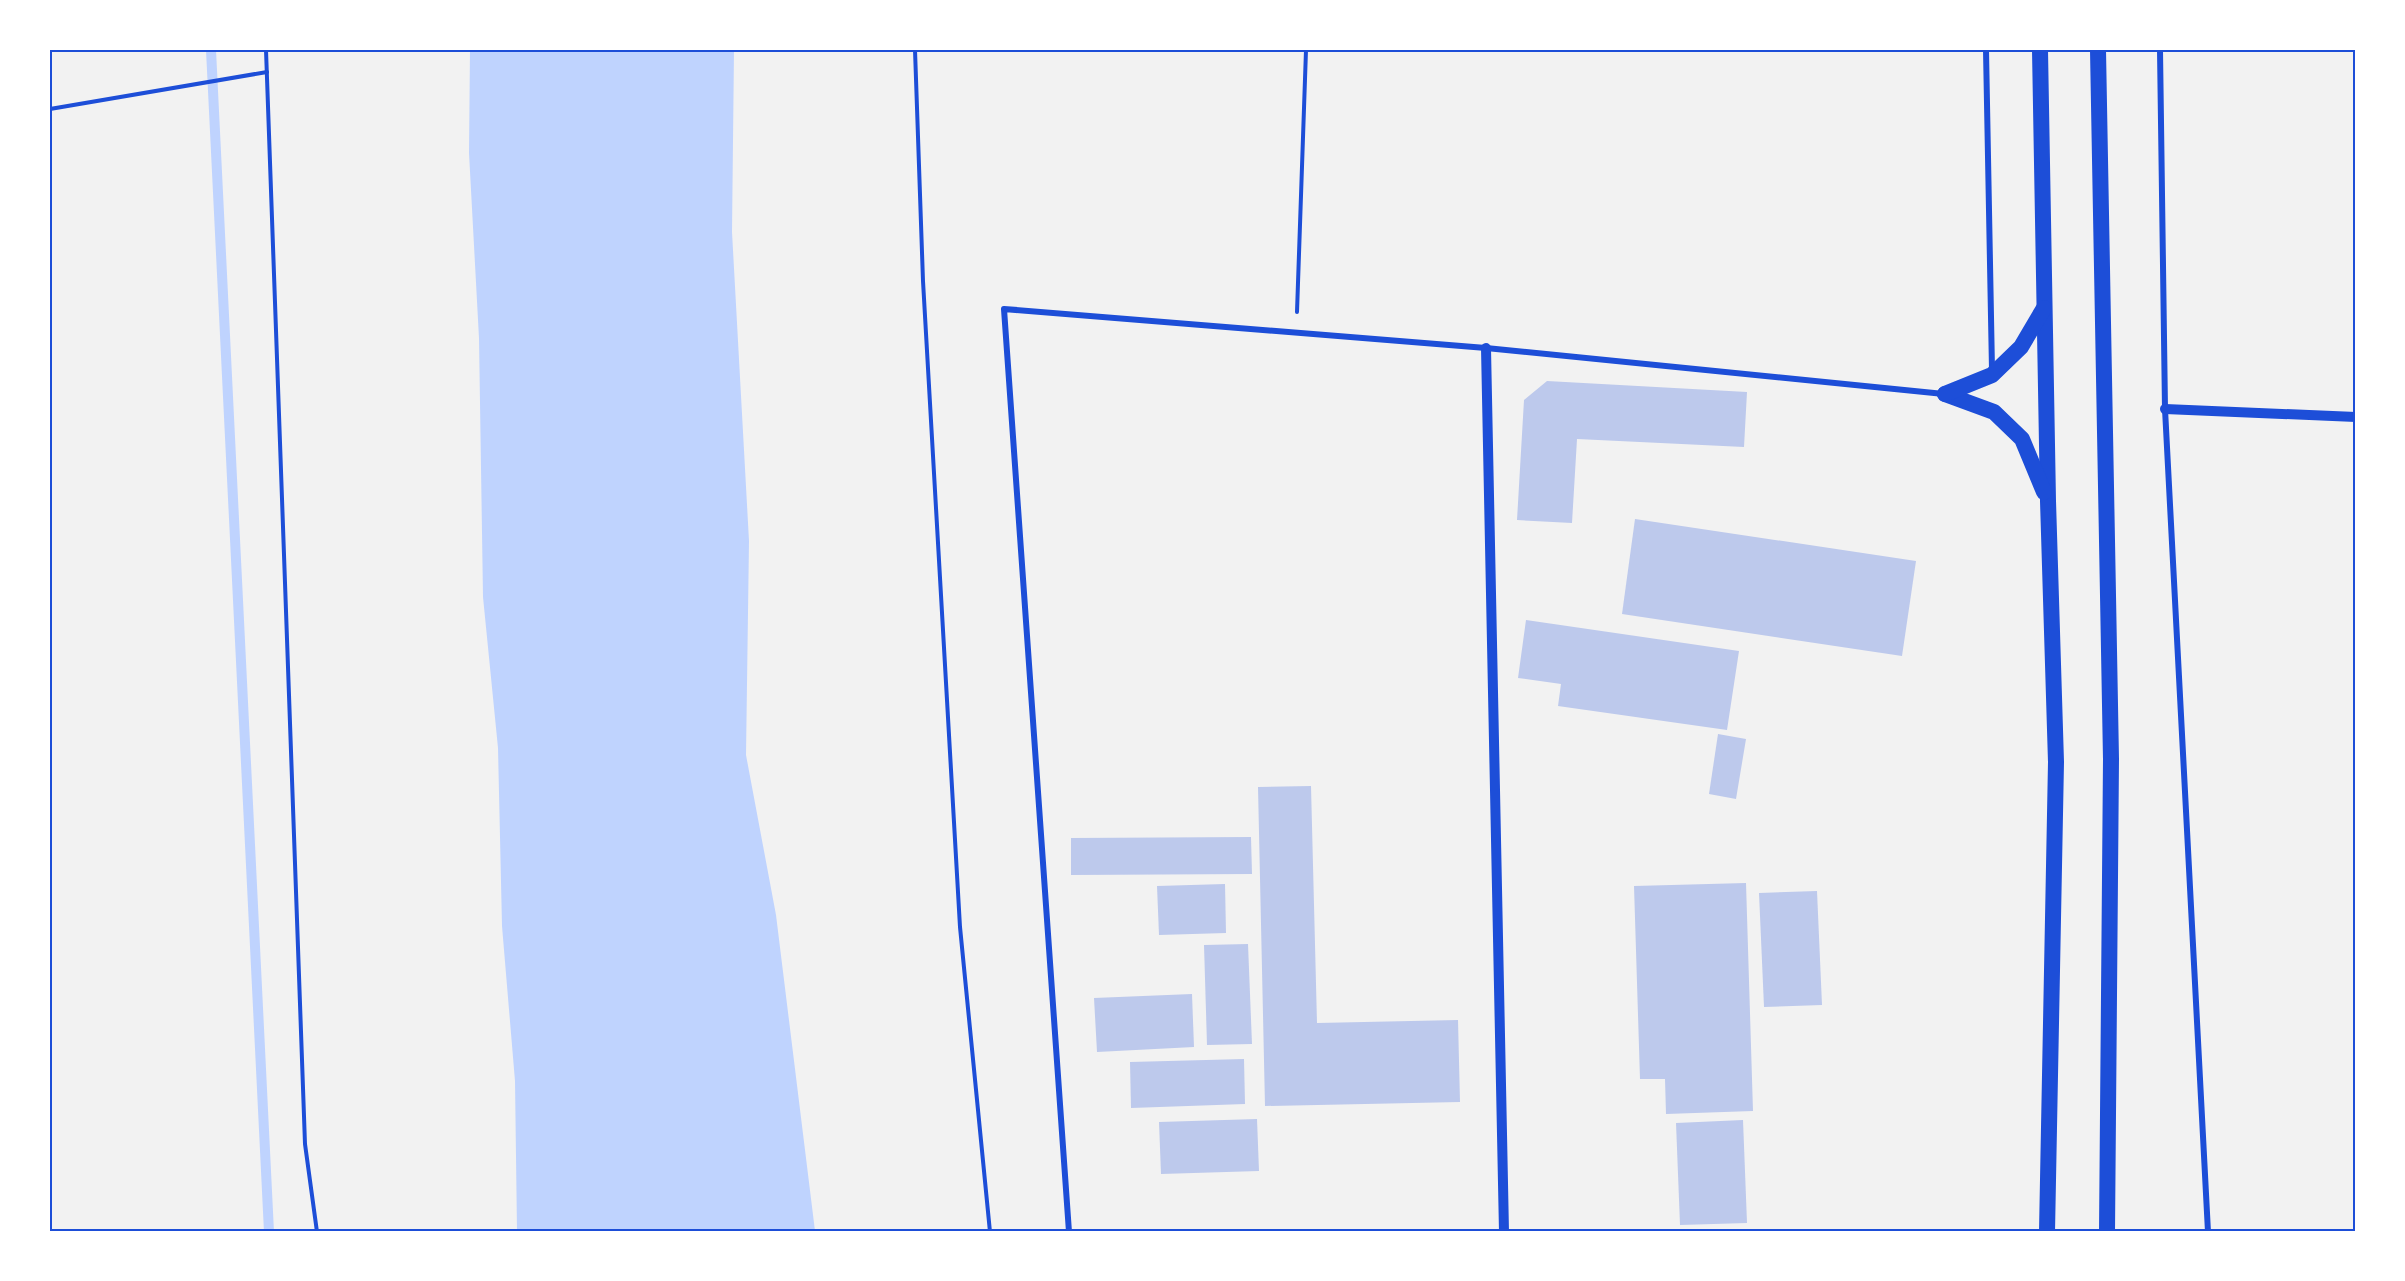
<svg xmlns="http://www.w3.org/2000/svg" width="2405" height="1281" font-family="'Fira Sans',sans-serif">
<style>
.water{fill:#bfd3fe}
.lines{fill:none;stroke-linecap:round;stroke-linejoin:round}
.stream{stroke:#bfd3fe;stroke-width:10}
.building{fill:#bdc9ec}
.path{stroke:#1d4ed8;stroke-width:4}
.minor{stroke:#1d4ed8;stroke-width:6}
.tertiary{stroke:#1d4ed8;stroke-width:10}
.trunk{stroke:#1d4ed8;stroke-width:16}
.neatline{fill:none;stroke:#1d4ed8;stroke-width:2}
</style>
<rect width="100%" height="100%" fill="#f2f2f2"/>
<path class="water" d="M470 50H734L732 232 749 541 746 755 776 915 815 1231H517L515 1081 502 926 498 748 483 597 479 338 469 153Z"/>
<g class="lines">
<path class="stream" d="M211 50 269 1232"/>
</g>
<g class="building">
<path d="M1547 381 1747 392 1744 447 1577 439 1572 523 1517 520 1524 400Z"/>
<path d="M1635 519 1916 561 1902 656 1622 614Z"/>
<path d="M1526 620 1739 651 1727 730 1558 706 1561 684 1518 678Z"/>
<path d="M1718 734 1746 739 1736 799 1709 794Z"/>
<path d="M1311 786 1317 1023 1458 1020 1460 1102 1265 1106 1258 787Z"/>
<path d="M1251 837 1252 874 1071 875V838Z"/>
<path d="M1746 883 1753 1111 1666 1114 1665 1079H1640L1634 886Z"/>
<path d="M1225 884 1226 933 1159 935 1157 886Z"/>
<path d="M1817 891 1822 1005 1764 1007 1759 893Z"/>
<path d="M1248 944 1252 1044 1207 1045 1204 945Z"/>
<path d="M1192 994 1194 1047 1097 1052 1094 998Z"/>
<path d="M1244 1059 1245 1104 1131 1108 1130 1062Z"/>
<path d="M1257 1119 1259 1171 1161 1174 1159 1122Z"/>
<path d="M1743 1120 1747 1223 1680 1225 1676 1123Z"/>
</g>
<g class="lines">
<g class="path">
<path d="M266 50 305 1144 317 1232"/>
<path d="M915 50 923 281 960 927 990 1232"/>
<path d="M50 109 267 72"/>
<path d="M1297 312 1306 50"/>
</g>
<g class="minor">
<path d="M1986 50 1992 370"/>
<path d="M2160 50 2165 409 2208 1232"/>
<path d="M1069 1232 1004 309 1486 348 1944 394"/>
</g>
<g class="tertiary">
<path d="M1486 348 1504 1232"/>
<path d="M2165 409 2356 417"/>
</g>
<g class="trunk">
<path d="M2040 50 2048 501 2056 762 2047 1232"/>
<path d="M2098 50 2111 759 2107 1232"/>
<path d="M1945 394 1994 412 2022 439 2044 492"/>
<path d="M1945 394 1992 375 2021 347 2044 308"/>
</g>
</g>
<rect width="2405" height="1281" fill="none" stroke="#ffffff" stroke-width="102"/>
<rect x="51" y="51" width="2303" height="1179" class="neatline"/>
</svg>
